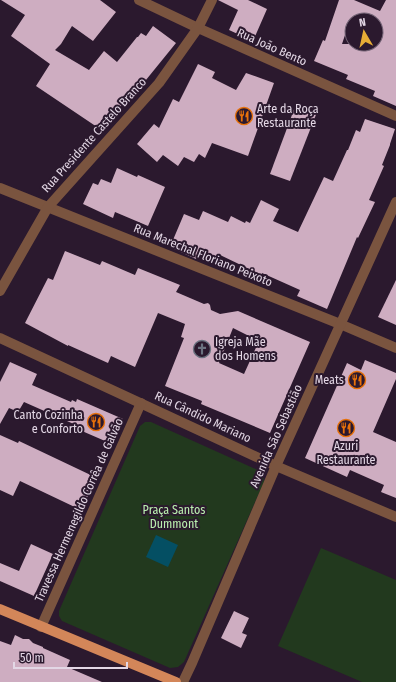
<svg xmlns="http://www.w3.org/2000/svg" width="396" height="682" font-family="'Fira Sans Condensed',sans-serif">
<style>
.green{fill:#22391e}
.water{fill:#044f63}
.building{fill:#ceadc1;fill-rule:evenodd}
.lines{fill:none;stroke-linecap:round;stroke-linejoin:round}
.minor{stroke:#7a543f;stroke-width:10}
.major{stroke:#d38659;stroke-width:10}
.labels{text-anchor:middle;stroke-width:4;stroke-linejoin:round;paint-order:stroke}
.street-label{font-size:12px;fill:#e3d7e5;stroke:#2b192e}
.poi-label{font-size:12px;fill:#e3d7e5;stroke:#2b192e;text-anchor:start}
.park-label{font-size:12px;fill:#bbf1b0;stroke:#2b192e}
</style>
<rect width="100%" height="100%" fill="#2b192e"/>
<g class="green">
<path d="M145 422H151L260 471 263 475 264 482 184 662 178 667 170 668 62 621 59 616V611L140 426Z"/>
<path d="M321 548 396 580V682H362L278 646Z"/>
</g>
<path class="water" d="M156 535 178 545 168 567 146 557Z"/>
<g class="building">
<path d="M1 0H100L116 12 93 41 72 26 61 44 55 50 89 70 104 51 117 62 137 37H138L141 33 146 36 153 26 176 43 137 91 133 88 112 120 105 115 97 127 36 86 50 64 11 36 25 15Z"/>
<path d="M218 0H248L267 9 253 41 229 30 238 10Z"/>
<path d="M339 0H354L380 11 386 0H396V106L373 96 375 91 346 79 348 75 314 61 323 40 325 41ZM350 20H376V44H342Z"/>
<path d="M198 64 215 72 212 78 236 90 246 73 274 83 248 156 212 143 205 158 199 154 194 162 184 157 178 166 163 155 157 162 137 144 154 124 159 128 173 99 179 102Z"/>
<path d="M296 104 317 112 290 181 270 174Z"/>
<path d="M365 119 395 129 390 144V145L382 165 384 166 369 200 375 202 358 238 357 237 327 309 297 296 300 290 262 273V275L218 254 215 260 199 253 196 259 170 247 184 214 199 220 203 211 228 222 231 216 245 223 246 221 250 223 261 200 279 209 273 221 298 232 324 177 333 181 347 150H348L356 130 360 132Z"/>
<path d="M117 168 137 177 138 175 165 187 148 226 115 212 113 218 83 204 93 183 98 185 101 179 111 183Z"/>
<path d="M65 251 100 265 102 261 135 275 138 268 180 285 176 292 204 304 208 303 210 305 211 310 220 314 238 311 310 342 270 433 201 404 202 401 165 386 184 338 181 337 185 324 158 313 135 367 111 356 108 363 68 345V346L25 323 48 278 53 280ZM233 328 259 341 244 374 219 363Z"/>
<path d="M396 280V325L378 317Z"/>
<path d="M365 360 396 373V379L373 432 396 442V498L381 492 384 485 350 470 347 477 305 458 347 363 361 370Z"/>
<path d="M10 362 37 374 32 385 71 402 72 400 76 402 77 399 123 419 112 444 75 428 76 425 24 402 18 412 9 408 0 424V382Z"/>
<path d="M0 435 18 443 19 441 97 478 81 510 20 481 13 496 0 490Z"/>
<path d="M31 544 53 554 34 596 0 581V563L19 571Z"/>
<path d="M234 611 249 618 242 633 247 635 241 648 221 638Z"/>
<path d="M15 635 23 639H29L33 643 43 647V648L70 660 67 667 102 682H0V641L11 645Z"/>
</g>
<g class="lines">
<g class="minor">
<path d="M139 0 198 28 396 116"/>
<path d="M0 188 340 324 396 348"/>
<path d="M0 291 48 207 159 83 198 28 212 0"/>
<path d="M0 338 276 466 396 517"/>
<path d="M41 627 141 403"/>
<path d="M183 682 192 663 276 466 396 202"/>
</g>
<path class="major" d="M0 609 176 682"/>
</g>
<defs>
<g id="restaurant-ring" transform="scale(0.9)"><circle r="9.5" fill="#2b192e" stroke="#e8710a" stroke-width="1.5"/><path d="M-5-6h1v4h1v-4h1v4h1v-4h1v5L-1.5 .5V6h-2V.5L-5-1ZM5-6V6H3V1.5H1.5Q1.5-4 5-6Z" fill="#e8710a"/></g>
<g id="church-ring" transform="scale(0.9)"><circle r="9.5" fill="#2b192e" stroke="#6b7280" stroke-width="1.5"/><path d="M-1.2-6h2.4v3.5h3.3v2.4h-3.3V6h-2.4V-.1h-3.3v-2.4h3.3Z" fill="#6b7280"/></g>
</defs>
<g fill-rule="evenodd">
<use href="#restaurant-ring" x="244" y="116"/>
<use href="#church-ring" x="202" y="349"/>
<use href="#restaurant-ring" x="357" y="380"/>
<use href="#restaurant-ring" x="96" y="422"/>
<use href="#restaurant-ring" x="346" y="428"/>
</g>
<g class="labels">
<g class="street-label">
<text transform="translate(272 47) rotate(24)" y="4">Rua João Bento</text>
<text transform="translate(94 135) rotate(-48)" y="4">Rua Presidente Castelo Branco</text>
<text transform="translate(203 255) rotate(22)" y="4">Rua Marechal Floriano Peixoto</text>
<text transform="translate(203 417) rotate(25)" y="4">Rua Cândido Mariano</text>
<text transform="translate(276 436) rotate(-66)" y="4">Avenida São Sebastião</text>
<text transform="translate(79 510) rotate(-66)" y="4">Travessa Hermenegildo Corrêa de Galvão</text>
</g>
<g class="poi-label">
<text x="257" y="113">Arte da Roça<tspan x="257" dy="14">Restaurante</tspan></text>
<text x="215" y="346">Igreja Mãe<tspan x="215" dy="14">dos Homens</tspan></text>
<text x="344" y="384" text-anchor="end">Meats</text>
<text x="83" y="419" text-anchor="end">Canto Cozinha<tspan x="83" dy="14">e Conforto</tspan></text>
<text x="346" y="450" text-anchor="middle">Azuri<tspan x="346" dy="14">Restaurante</tspan></text>
</g>
<g class="park-label">
<text x="174" y="514">Praça Santos<tspan x="174" dy="14">Dummont</tspan></text>
</g>
</g>
<g transform="translate(364 32) rotate(351)"><circle r="19" fill="#2b192e" stroke="#756577"/>
<path d="M0-3L7 15L0 10L-7 15Z" fill="#e7ac36"/>
<text y="-6" font-size="11" font-weight="bold" text-anchor="middle" fill="#e3d7e5">N</text>
</g>
<path d="M14 662v6h113v-6" fill="none" stroke="#e3d7e5" stroke-width="2"/>
<text x="20" y="662" font-size="12" fill="#e3d7e5" stroke="#2b192e" stroke-width="3" paint-order="stroke">50 m</text>
</svg>
